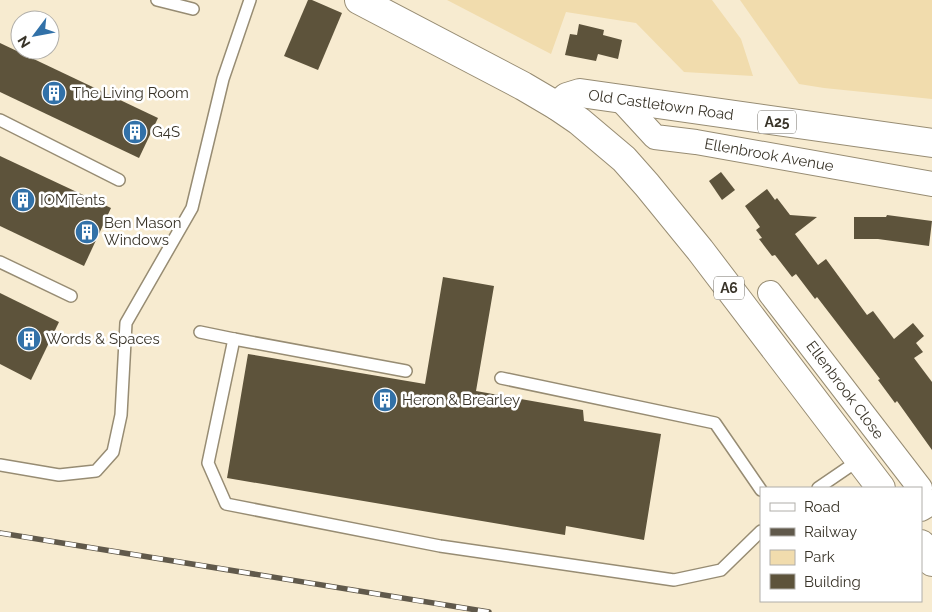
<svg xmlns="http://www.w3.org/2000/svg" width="932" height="612" font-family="Raleway,sans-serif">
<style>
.green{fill:#f1dcad}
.building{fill:#5d533b}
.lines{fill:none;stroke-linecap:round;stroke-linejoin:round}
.service-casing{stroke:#978c73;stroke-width:14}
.minor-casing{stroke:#978c73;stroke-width:26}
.primary-casing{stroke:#978c73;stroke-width:30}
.trunk-casing{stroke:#978c73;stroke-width:30}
.service{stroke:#fff;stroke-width:11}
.minor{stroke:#fff;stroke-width:24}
.primary{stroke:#fff;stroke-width:28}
.trunk{stroke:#fff;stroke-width:28}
.rail-casing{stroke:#60594b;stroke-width:5.5}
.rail{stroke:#fff;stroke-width:4;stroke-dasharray:11;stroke-linecap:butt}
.labels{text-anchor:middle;stroke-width:5;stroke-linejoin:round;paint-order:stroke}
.shield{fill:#fff;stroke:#747169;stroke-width:1}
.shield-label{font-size:14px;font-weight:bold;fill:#393429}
.poi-label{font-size:15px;fill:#393429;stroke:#fff;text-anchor:start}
.street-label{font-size:15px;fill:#393429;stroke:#fff}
</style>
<rect width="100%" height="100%" fill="#f7ebd0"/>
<g class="green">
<path d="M447 0H712L741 39 753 76 684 72 636 23 566 12 551 54Z"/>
<path d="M740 0H932V99L824 88 799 84Z"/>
</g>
<g class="building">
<path d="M308 0H312L342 13 318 70 284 56Z"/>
<path d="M579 24 604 30 603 35 622 40 618 59 598 54 596 61 565 55 570 34 577 35Z"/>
<path d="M0 43 158 118 139 158 0 92Z"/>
<path d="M0 156 111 208 84 266 0 226Z"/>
<path d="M721 172 735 190 722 200 709 181Z"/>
<path d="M767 189 775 200 777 198 790 215 817 217 795 234 818 265 826 259 867 315 873 311 894 339 913 323 924 336 916 343 923 352 914 358 932 382V450L897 401 895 403 878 380 880 379 817 297 815 299 796 274 792 277 775 255 772 256 759 239 762 238 756 230 760 227 745 206Z"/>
<path d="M887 215 932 221 929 246 878 239H854V217H886Z"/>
<path d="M443 277 494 286 476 391 583 410 584 421 661 434 644 540 566 526 565 535 227 478 248 354 425 384Z"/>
<path d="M0 293 59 322 31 380 0 364Z"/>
</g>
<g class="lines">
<g class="service-casing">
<g id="service">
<path d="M157 0 193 9"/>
<path d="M0 120 119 180"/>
<path d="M0 262 71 296"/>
<path d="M200 332 234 339"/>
<path d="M406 371 234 339 208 463 226 504 440 546 674 580 721 570 761 531"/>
<path d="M501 378 715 423 761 490"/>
<path d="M0 465 59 475 96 471 113 452 121 415 126 323 192 208 223 79 250 0"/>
<path d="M818 488 859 460"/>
</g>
</g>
<g class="minor-casing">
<g id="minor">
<path d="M621 100 655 137 696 142 932 184"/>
<path d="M770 293 920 488"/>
<path d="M921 509 932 502"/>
</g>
</g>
<g class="primary-casing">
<path id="primary" d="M557 106 567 97 580 93 932 143"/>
</g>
<g class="trunk-casing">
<g id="trunk">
<path d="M359 0 523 86 557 106 579 121 624 159 647 185 700 250 881 488"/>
<path d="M921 544 932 562"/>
</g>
</g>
<use href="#service" class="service"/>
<use href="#minor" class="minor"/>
<use href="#primary" class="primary"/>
<use href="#trunk" class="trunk"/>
<g class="rail-casing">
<path id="rail" d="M0 533 489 612"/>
</g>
<use href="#rail" class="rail"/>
</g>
<defs>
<g id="building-disc" transform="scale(1.25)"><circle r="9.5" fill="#3271a8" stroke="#fff"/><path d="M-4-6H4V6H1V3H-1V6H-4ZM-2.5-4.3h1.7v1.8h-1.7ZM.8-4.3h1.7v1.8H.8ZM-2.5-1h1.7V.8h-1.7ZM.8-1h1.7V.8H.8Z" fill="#fff"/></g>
</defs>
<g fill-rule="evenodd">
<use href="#building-disc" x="54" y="93"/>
<use href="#building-disc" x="135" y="132"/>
<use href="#building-disc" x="23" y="200"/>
<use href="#building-disc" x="87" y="232"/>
<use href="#building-disc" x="29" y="339"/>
<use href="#building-disc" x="385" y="400"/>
</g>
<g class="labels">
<g class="shield">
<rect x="758" y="110.5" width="38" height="23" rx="4"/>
<rect x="714" y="276.5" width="30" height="23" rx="4"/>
</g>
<g class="shield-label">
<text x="777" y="127">A25</text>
<text x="729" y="293">A6</text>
</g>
<g class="poi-label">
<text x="72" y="98">The Living Room</text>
<text x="152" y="137">G4S</text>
<text x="40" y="205">IOMTents</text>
<text x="104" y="228">Ben Mason<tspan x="104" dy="17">Windows</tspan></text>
<text x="46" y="344">Words &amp; Spaces</text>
<text x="402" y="405">Heron &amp; Brearley</text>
</g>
<g class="street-label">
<text transform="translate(661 105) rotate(8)" y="5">Old Castletown Road</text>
<text transform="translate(769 155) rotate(10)" y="5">Ellenbrook Avenue</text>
<text transform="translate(845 390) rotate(53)" y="5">Ellenbrook Close</text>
</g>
</g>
<rect x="760" y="487" width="162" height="115" fill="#ffffff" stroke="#b0aea9"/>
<rect x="770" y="503" width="25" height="8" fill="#ffffff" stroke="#b0aea9"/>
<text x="804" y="512" font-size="15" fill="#393429">Road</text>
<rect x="770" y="528" width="25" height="8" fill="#60594b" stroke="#b0aea9"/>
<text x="804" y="537" font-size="15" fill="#393429">Railway</text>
<rect x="770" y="550" width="25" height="15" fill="#f1dcad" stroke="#b0aea9"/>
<text x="804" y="562" font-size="15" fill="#393429">Park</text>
<rect x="770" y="574" width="25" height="15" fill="#5d533b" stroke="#b0aea9"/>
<text x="804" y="587" font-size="15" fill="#393429">Building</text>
<g transform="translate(35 35) rotate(238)"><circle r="24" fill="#ffffff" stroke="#b0aea9"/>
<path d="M0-4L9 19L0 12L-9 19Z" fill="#3271a8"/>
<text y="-8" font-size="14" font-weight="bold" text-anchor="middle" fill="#393429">N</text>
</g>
</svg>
